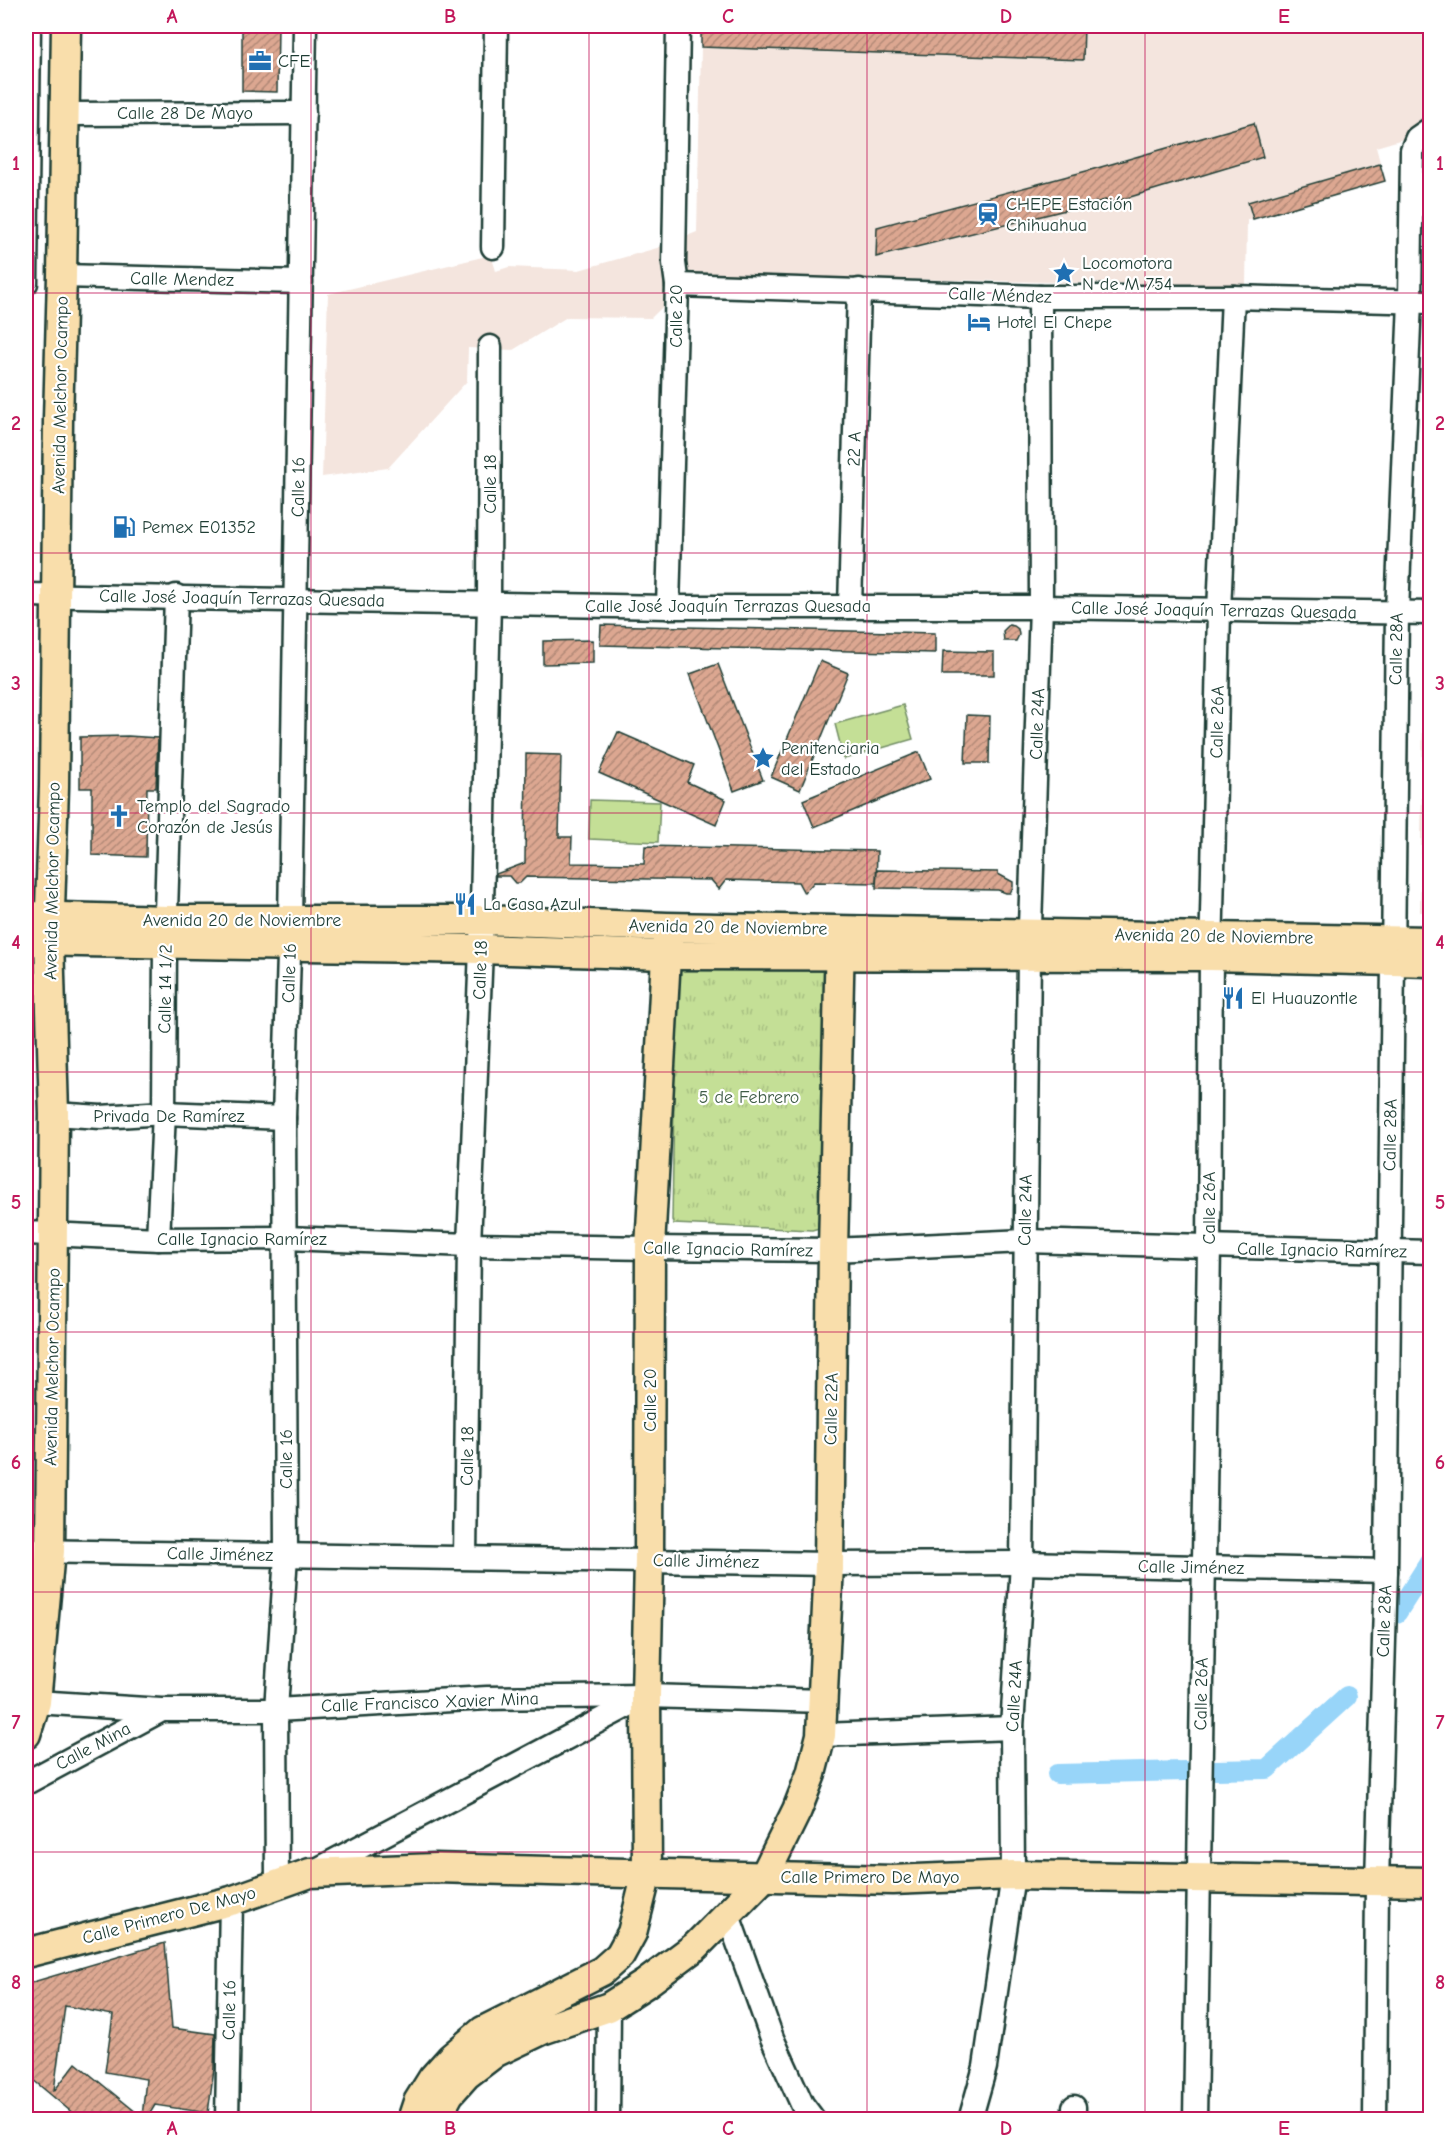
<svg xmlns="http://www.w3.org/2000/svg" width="1456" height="2145" font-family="'Comic Neue',sans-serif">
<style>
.built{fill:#f4e5de}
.park{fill:url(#park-tufts);stroke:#728e65;stroke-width:1.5}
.pitch{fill:#c4df96;stroke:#728e65;stroke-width:1.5}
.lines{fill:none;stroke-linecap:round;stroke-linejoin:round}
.canal{stroke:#98d5f9;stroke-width:20}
.building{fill:url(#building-hatch);stroke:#1f3d34;stroke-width:1.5;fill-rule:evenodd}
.minor-casing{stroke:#1f3d34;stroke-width:27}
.major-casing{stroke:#1f3d34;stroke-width:33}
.minor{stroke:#fff;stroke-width:22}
.major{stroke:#f9deab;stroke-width:28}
.grid{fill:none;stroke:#c2185b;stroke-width:1.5;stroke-opacity:0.55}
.labels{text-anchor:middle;stroke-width:4.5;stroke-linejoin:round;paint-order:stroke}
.poi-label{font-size:18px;fill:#1f3d34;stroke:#fff;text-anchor:start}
.street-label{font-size:18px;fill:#1f3d34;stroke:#fff}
.park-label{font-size:18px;fill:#405d48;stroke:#fff}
.neatline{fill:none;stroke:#c2185b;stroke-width:2}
.grid-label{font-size:20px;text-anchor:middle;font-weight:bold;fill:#c2185b}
</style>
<defs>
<pattern id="park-tufts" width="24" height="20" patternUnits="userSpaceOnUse" patternTransform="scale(1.5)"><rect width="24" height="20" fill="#c4df96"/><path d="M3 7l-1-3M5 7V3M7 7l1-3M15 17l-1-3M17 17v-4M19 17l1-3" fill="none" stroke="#a8c082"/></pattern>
<pattern id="building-hatch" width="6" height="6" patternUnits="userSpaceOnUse" patternTransform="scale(1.5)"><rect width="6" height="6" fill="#dca791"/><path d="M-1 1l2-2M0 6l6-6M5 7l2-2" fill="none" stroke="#b28977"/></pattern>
</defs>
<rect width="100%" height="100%" fill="#fff"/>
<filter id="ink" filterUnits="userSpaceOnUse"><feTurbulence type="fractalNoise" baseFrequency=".0167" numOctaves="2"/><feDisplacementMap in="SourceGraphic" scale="12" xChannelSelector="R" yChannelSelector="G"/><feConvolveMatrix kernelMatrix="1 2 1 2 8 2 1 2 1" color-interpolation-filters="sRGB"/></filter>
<g filter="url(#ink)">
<g class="built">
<path d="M1084 26H1430V131L1376 147 1385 181 1247 220 1246 286 695 275 651 318 567 317 513 350 468 348 467 381 388 468 322 477 328 294 491 255 496 271 509 267 579 270 657 248 697 232 701 47 1082 60Z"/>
<path d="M1424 636H1430V912H1420Z"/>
</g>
<path class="park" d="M678 966 825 969 822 1224 819 1228 812 1230 674 1224 672 1220 676 971Z"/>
<g class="pitch">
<path d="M903 705 913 739 844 759 835 724Z"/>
<path d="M590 800 660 802 658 842 589 839Z"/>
</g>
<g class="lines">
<g class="canal">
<path d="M1397 1613 1430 1561"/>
<path d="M1215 1770 1267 1769 1347 1696"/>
<path d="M1057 1774 1185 1771"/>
</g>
</g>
<g class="building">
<path d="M242 26H278L277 92 242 91Z"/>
<path d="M701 26H1084L1083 60 701 47Z"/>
<path d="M1254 123 1263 157 1107 204 1106 200 876 257 877 227 1094 169Z"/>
<path d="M1380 164 1385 181 1253 219 1248 202Z"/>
<path d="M601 625 935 633V653L600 645Z"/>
<path d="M1009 625 1014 626 1018 629 1019 635 1016 641H1004L1003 631Z"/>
<path d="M593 640V663L543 664V641Z"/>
<path d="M943 651 994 652V675H942Z"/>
<path d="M820 661 848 673 800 790 771 777Z"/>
<path d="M718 664 763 780 734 791 690 674Z"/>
<path d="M967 715 990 716 989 763H965Z"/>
<path d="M618 732 694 765 687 782 726 800 716 825 599 773Z"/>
<path d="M128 736 158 738 156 788H147L146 857 92 855V788H80V737Z"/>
<path d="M919 752 930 779 814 827 803 800Z"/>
<path d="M526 754 561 755 559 837H572L571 863 644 864 645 846 877 851 876 883 814 882 804 893 798 882 726 880 719 889 711 880 526 877 520 883H515L509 876H496V874L525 863Z"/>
<path d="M877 870 998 872V874L1013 882V887L1010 893H1006L998 890 876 888Z"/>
<path d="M165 1943 172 2028 215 2034 214 2068 208 2113 155 2105 146 2120H81L26 2074V1984ZM65 2006 113 2015 105 2072 146 2079 142 2117 76 2063 54 2091Z"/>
</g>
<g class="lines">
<g class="minor-casing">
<g id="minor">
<path d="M65 114 304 113"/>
<path d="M493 247 496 26"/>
<path d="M62 276 301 282"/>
<path d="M26 283 29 26"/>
<path d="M677 285 1040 297H1233L1430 302"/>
<path d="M26 595 668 607H1041L1430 613"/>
<path d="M668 607 677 285 674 263 678 26"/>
<path d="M850 607 859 290"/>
<path d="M54 1114 101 1117 164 1113 284 1118"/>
<path d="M26 1233 158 1239 286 1238 469 1245 650 1248 833 1250 1025 1241 1430 1252"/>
<path d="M158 1239 164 1113 165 944 176 596"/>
<path d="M26 1551 829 1564 1022 1563 1386 1571"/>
<path d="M465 1557 469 1245 481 949 489 602 490 347"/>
<path d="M36 1702 161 1710H276L487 1698 646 1696 824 1701"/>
<path d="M821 1735 1012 1728"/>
<path d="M26 1783 160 1711"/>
<path d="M313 1872 642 1698"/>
<path d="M277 1884 276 1710 286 1555 284 1118 290 921 305 26"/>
<path d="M728 1915 772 2038 802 2104 814 2120"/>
<path d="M227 2120 231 1901"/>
<path d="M608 2120 609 2007"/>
<path d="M970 2120 985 2067 1013 1875 1012 1728 1022 1563 1029 955 1041 607 1040 297"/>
<path d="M1074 2120V2107"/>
<path d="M1195 2120 1209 1247 1211 956 1219 611 1233 297"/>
<path d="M1375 2120 1377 1882 1386 1571 1397 612 1410 301 1412 150 1417 138 1430 129"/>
</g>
</g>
<g class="major-casing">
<g id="major">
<path d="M26 916 167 920H482L667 927 1430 941"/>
<path d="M26 941 481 949 666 955 1211 956 1430 962"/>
<path d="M26 1734 36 1702 50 1551 54 1114 49 940 54 787 58 420 62 276 66 26"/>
<path d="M26 1953 231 1901 310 1873 435 1868 892 1880 1013 1875 1430 1882"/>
<path d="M412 2120 418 2102 433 2078 451 2058 483 2031 602 1971 620 1955 632 1933 647 1873 646 1696 649 1560 650 1248 667 938"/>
<path d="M435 2120 449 2094 466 2075 496 2052 542 2030 609 2007 645 1984 696 1946 764 1877 797 1810 811 1774 821 1735 829 1564 833 1250 840 935"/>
</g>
</g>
<use href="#minor" class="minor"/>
<use href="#major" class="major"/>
</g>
</g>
<path class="grid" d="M311 26V2120M589 26V2120M867 26V2120M1145 26V2120M26 293H1430M26 553H1430M26 813H1430M26 1072H1430M26 1332H1430M26 1592H1430M26 1852H1430"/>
<defs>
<g id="office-bare" transform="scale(1.8)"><path d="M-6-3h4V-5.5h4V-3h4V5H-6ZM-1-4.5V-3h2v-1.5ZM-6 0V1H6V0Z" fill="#1f6fb2" stroke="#fff" stroke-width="2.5" paint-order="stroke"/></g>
<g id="station-bare" transform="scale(1.8)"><path d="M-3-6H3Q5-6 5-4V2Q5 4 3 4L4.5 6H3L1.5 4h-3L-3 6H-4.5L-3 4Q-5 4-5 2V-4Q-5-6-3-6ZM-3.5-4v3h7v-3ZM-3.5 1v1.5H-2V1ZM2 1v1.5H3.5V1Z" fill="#1f6fb2" stroke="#fff" stroke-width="2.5" paint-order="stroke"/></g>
<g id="sight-bare" transform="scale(1.8)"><path d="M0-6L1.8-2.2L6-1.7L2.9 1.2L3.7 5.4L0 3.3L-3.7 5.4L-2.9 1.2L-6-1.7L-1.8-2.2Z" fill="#1f6fb2" stroke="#fff" stroke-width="2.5" paint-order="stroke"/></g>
<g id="hotel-bare" transform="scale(1.8)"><path d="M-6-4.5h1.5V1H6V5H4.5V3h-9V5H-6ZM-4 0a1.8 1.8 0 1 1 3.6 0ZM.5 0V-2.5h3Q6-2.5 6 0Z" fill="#1f6fb2" stroke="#fff" stroke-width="2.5" paint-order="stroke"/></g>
<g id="fuel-bare" transform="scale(1.8)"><path d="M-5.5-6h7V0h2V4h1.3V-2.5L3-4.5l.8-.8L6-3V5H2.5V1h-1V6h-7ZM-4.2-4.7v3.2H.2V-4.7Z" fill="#1f6fb2" stroke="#fff" stroke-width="2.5" paint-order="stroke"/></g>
<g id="church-bare" transform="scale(1.8)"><path d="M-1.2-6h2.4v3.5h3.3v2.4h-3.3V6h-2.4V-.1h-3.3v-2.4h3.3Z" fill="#1f6fb2" stroke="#fff" stroke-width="2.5" paint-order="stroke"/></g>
<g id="restaurant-bare" transform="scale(1.8)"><path d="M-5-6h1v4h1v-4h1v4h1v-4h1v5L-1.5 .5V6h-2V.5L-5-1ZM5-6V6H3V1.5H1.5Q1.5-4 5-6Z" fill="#1f6fb2" stroke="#fff" stroke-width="2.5" paint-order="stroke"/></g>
</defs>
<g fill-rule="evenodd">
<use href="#office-bare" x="260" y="61"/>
<use href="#station-bare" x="988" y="214"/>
<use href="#sight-bare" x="1064" y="273"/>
<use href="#hotel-bare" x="979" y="322"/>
<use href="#fuel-bare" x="124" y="527"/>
<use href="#sight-bare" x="763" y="758"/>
<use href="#church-bare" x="119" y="816"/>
<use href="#restaurant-bare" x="465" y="904"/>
<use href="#restaurant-bare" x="1233" y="998"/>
</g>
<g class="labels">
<g class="poi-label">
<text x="278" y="67">CFE</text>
<text x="1006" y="210">CHEPE Estación<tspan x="1006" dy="21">Chihuahua</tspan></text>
<text x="1082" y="269">Locomotora<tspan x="1082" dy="21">N de M 754</tspan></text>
<text x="997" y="328">Hotel El Chepe</text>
<text x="142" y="533">Pemex E01352</text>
<text x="781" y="754">Penitenciaria<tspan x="781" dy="21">del Estado</tspan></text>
<text x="137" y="812">Templo del Sagrado<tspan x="137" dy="21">Corazón de Jesús</tspan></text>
<text x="483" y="910">La Casa Azul</text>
<text x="1251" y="1004">El Huauzontle</text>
</g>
<g class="street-label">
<text x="185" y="119">Calle 28 De Mayo</text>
<text transform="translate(182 279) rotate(1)" y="6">Calle Mendez</text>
<text transform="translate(1000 295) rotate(2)" y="6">Calle Méndez</text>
<text transform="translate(676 316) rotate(-90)" y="6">Calle 20</text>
<text transform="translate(60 395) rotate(-89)" y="6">Avenida Melchor Ocampo</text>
<text transform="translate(854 449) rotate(-88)" y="6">22 A</text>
<text transform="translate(490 484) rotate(-90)" y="6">Calle 18</text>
<text transform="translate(298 487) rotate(-89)" y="6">Calle 16</text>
<text transform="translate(242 598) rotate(1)" y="6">Calle José Joaquín Terrazas Quesada</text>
<text x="728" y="612">Calle José Joaquín Terrazas Quesada</text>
<text transform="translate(1214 610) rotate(1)" y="6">Calle José Joaquín Terrazas Quesada</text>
<text transform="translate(1396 649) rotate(-89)" y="6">Calle 28A</text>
<text transform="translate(1217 722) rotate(-89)" y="6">Calle 26A</text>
<text transform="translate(1037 724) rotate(-88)" y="6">Calle 24A</text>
<text transform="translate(52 881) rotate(-89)" y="6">Avenida Melchor Ocampo</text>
<text x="242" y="926">Avenida 20 de Noviembre</text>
<text transform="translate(728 927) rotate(1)" y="6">Avenida 20 de Noviembre</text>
<text transform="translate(1214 936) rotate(1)" y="6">Avenida 20 de Noviembre</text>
<text transform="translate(480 970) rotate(-88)" y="6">Calle 18</text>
<text transform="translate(289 973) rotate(-88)" y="6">Calle 16</text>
<text transform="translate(165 989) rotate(-89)" y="6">Calle 14 1/2</text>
<text x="169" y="1122">Privada De Ramírez</text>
<text transform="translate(1390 1135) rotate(-89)" y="6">Calle 28A</text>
<text transform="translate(1209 1208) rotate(-90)" y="6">Calle 26A</text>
<text transform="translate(1025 1210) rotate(-89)" y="6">Calle 24A</text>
<text x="242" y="1245">Calle Ignacio Ramírez</text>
<text transform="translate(728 1249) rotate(1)" y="6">Calle Ignacio Ramírez</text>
<text transform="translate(1322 1250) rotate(1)" y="6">Calle Ignacio Ramírez</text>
<text transform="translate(52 1367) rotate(-89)" y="6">Avenida Melchor Ocampo</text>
<text transform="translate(650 1400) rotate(-90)" y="6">Calle 20</text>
<text transform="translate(831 1409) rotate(-89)" y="6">Calle 22A</text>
<text transform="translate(467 1456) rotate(-89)" y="6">Calle 18</text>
<text transform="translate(286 1459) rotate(-90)" y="6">Calle 16</text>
<text transform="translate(220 1554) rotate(1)" y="6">Calle Jiménez</text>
<text transform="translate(706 1561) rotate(1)" y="6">Calle Jiménez</text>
<text transform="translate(1191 1567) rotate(1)" y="6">Calle Jiménez</text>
<text transform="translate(1384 1621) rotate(-88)" y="6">Calle 28A</text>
<text transform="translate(1201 1694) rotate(-89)" y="6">Calle 26A</text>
<text transform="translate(1014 1696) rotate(-87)" y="6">Calle 24A</text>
<text transform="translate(430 1702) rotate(-2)" y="6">Calle Francisco Xavier Mina</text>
<text transform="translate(93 1746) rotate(-28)" y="6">Calle Mina</text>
<text x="870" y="1883">Calle Primero De Mayo</text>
<text transform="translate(169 1915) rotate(-15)" y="6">Calle Primero De Mayo</text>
<text transform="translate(229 2010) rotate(-89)" y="6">Calle 16</text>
</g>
<g class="park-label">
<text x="749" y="1103">5 de Febrero</text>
</g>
</g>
<rect width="1456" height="2145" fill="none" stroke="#fff" stroke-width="66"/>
<rect x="33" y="33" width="1390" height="2079" class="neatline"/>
<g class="grid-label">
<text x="172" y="23">A</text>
<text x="450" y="23">B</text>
<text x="728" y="23">C</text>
<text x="1006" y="23">D</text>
<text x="1284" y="23">E</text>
<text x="16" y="170">1</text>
<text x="1440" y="170">1</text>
<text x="16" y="430">2</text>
<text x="1440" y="430">2</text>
<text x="16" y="690">3</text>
<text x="1440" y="690">3</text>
<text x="16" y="949">4</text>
<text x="1440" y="949">4</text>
<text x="16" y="1209">5</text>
<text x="1440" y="1209">5</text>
<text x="16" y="1469">6</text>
<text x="1440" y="1469">6</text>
<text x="16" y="1729">7</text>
<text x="1440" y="1729">7</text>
<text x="16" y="1989">8</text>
<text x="1440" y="1989">8</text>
<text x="172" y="2135">A</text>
<text x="450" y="2135">B</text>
<text x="728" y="2135">C</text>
<text x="1006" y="2135">D</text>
<text x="1284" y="2135">E</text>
</g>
</svg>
